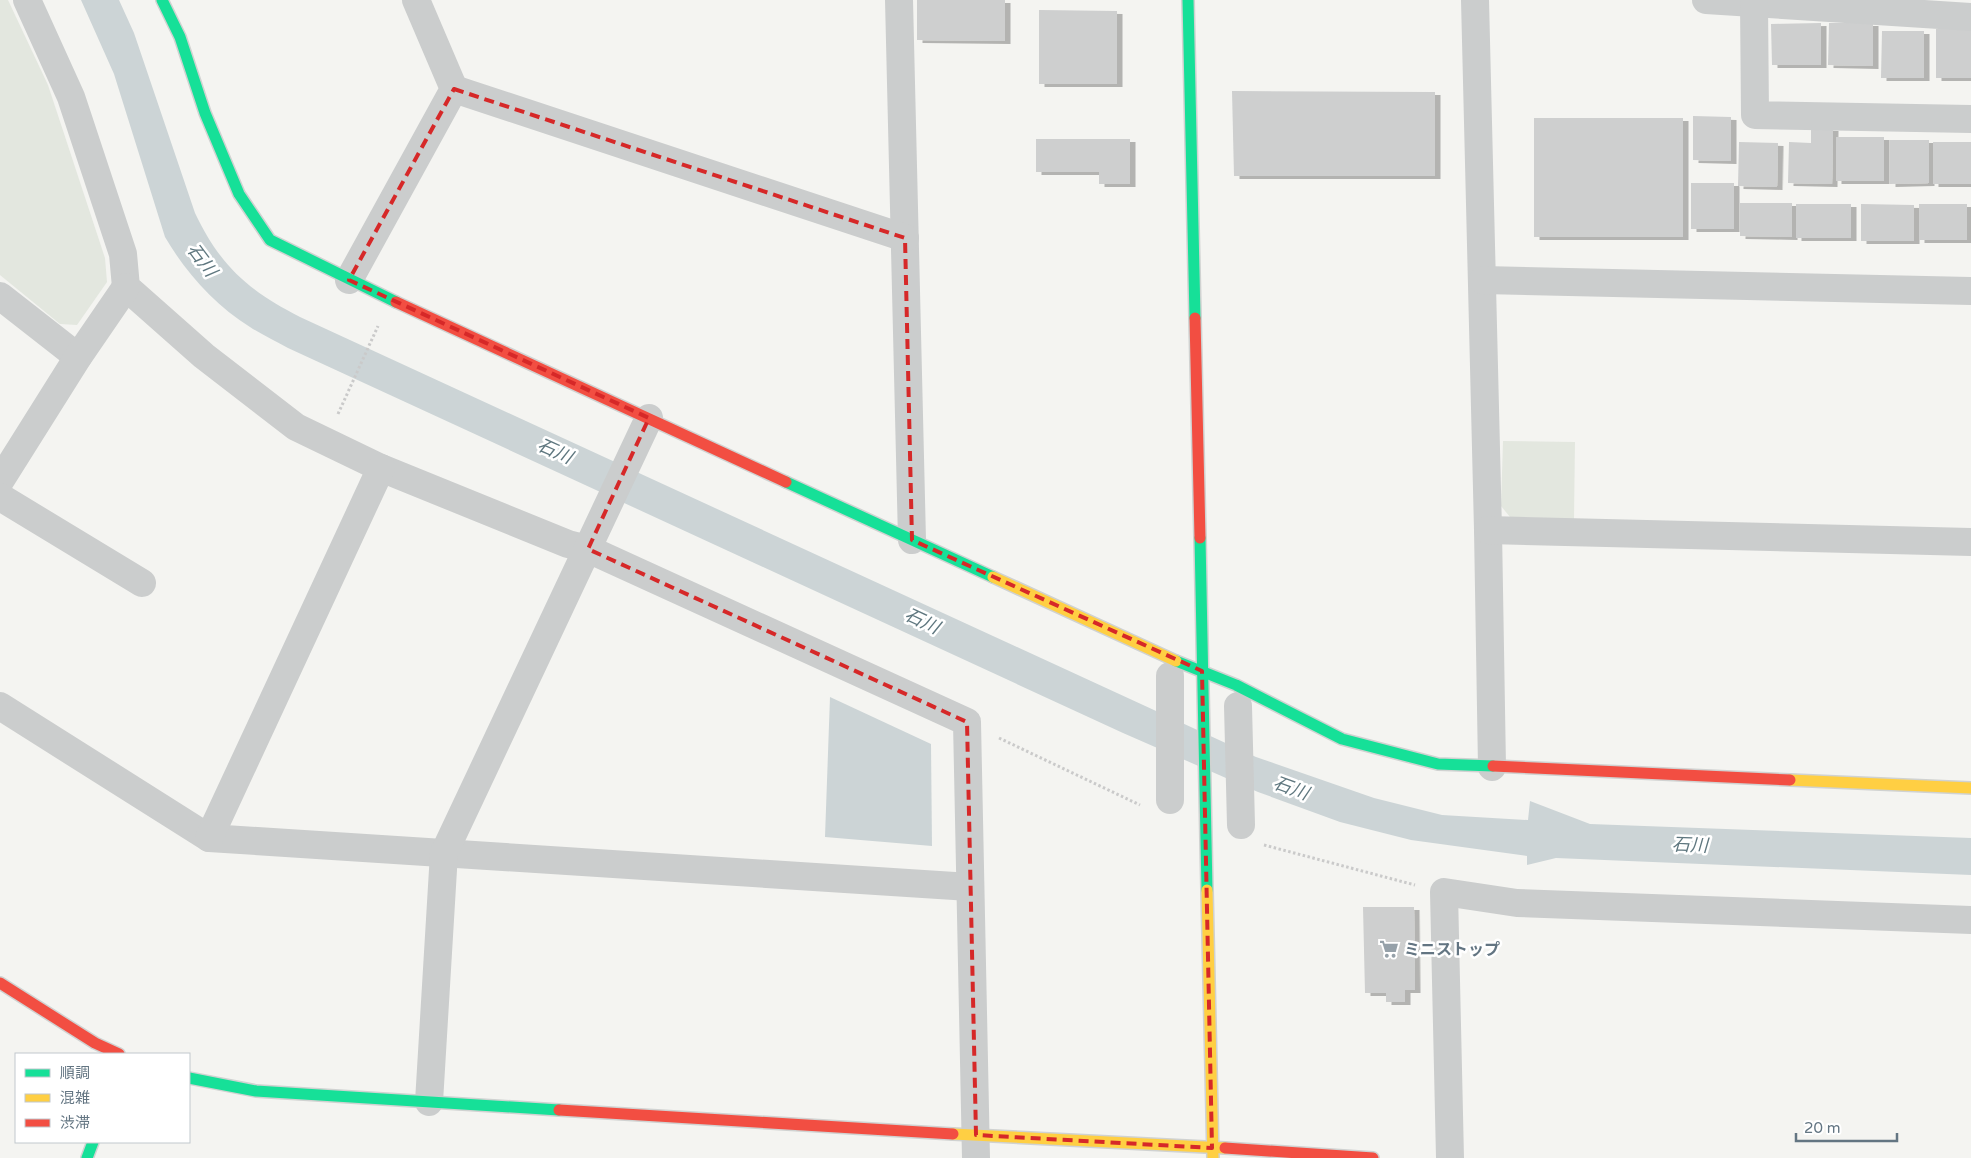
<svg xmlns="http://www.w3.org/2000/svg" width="1971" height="1158" font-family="'Varela Round','Noto Sans JP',sans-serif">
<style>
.green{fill:#e3e7df}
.water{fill:#ccd4d6}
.building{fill:#cecfcf;filter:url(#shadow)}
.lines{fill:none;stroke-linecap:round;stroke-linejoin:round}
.fast-casing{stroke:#d0d2d1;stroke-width:14}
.slow-casing{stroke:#d0d2d1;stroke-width:14}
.jam-casing{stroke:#d0d2d1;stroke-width:14}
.path{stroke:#cacaca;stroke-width:3;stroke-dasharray:2.5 2.5;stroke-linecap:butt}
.street{stroke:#cbcdcd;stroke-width:28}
.fast{stroke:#16e098;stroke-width:11}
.slow{stroke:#ffcf43;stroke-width:11}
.jam{stroke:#f24e42;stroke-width:11}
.marked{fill:none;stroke:#d62828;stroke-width:4;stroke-dasharray:10 6;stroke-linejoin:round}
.labels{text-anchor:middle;stroke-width:5;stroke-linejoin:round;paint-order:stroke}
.poi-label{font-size:16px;font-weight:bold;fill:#637582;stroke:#fff;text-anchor:start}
.water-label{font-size:18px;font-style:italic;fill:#5f777f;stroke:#fff}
</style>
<defs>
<filter id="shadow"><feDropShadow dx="5.5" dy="3" stdDeviation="0" flood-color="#0004"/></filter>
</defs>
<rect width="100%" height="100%" fill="#f4f4f1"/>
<g class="green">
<path d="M0 0H8L48 85 105 258 107 282 77 325 60 324 0 275Z"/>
<path d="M1503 441 1575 442 1574 519 1510 517 1501 506Z"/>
</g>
<g class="water">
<path d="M81 0H119L134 33 195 213C221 267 248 290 300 317L1256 757 1374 798 1442 815 1528 820 1530 801 1590 824 1971 838V875L1556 858 1527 865V856L1411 840 1340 822 1258 792 1123 733 288 348C276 341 262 335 250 327 215 305 186 273 165 237L114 74Z"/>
<path d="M830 697 931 744 932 846 825 837Z"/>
</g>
<g class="building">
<path d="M917 0H1005V41L917 40Z"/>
<path d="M1039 10 1117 11V84H1039Z"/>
<path d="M1821 23V65H1772L1771 24Z"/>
<path d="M1829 23H1873V66L1828 65Z"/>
<rect x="1936" y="29" width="35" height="49"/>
<path d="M1882 31H1924V78H1881Z"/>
<path d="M1232 91 1435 92V176H1234Z"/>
<path d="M1693 116 1731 117V161L1693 160Z"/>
<rect x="1534" y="118" width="149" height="119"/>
<path d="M1811 127 1833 128 1832 184 1788 183 1789 142 1811 143Z"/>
<rect x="1836" y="137" width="48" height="44"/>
<path d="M1036 139H1130V184H1099V172H1036Z"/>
<path d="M1890 140H1929V183L1890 184Z"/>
<path d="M1739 142 1778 143 1777 187 1738 186Z"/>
<rect x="1933" y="142" width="38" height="42"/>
<rect x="1691" y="183" width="43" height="46"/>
<path d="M1740 203H1792V237L1740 236Z"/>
<rect x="1796" y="204" width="55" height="34"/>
<path d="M1861 204 1914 205V241H1861Z"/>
<rect x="1919" y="204" width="48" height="36"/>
<path d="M1363 907H1414L1415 990H1405V1002H1386V993H1365Z"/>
</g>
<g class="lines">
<g class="fast-casing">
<g id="fast">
<path d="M162 0 180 37 205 113 239 194 270 240 396 302"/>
<path d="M1188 0 1195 318"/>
<path d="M786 482 993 577"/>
<path d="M1200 538 1207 890"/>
<path d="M1176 661 1236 685 1342 739 1438 764 1493 766"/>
<path d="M189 1078 256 1091 559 1110"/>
<path d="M87 1158 93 1142"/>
</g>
</g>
<g class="slow-casing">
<g id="slow">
<path d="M993 577 1176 661"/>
<path d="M1790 780 1971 788"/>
<path d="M1207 890 1213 1158"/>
<path d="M953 1134 1225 1148"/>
</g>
</g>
<g class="jam-casing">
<g id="jam">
<path d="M396 302 786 482"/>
<path d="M1195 318 1200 538"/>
<path d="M1493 766 1790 780"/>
<path d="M0 983 95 1043 119 1054"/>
<path d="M559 1110 953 1134"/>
<path d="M1225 1148 1373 1158"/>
</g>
</g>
<g class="path">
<path d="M338 414 378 326"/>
<path d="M999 738 1140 805"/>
<path d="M1264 845 1415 885"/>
</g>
<g class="street">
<path d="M27 0 71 97 123 254 126 287 204 356 296 427 381 468 568 544 588 549 967 722 976 1158"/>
<path d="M899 0 912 540"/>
<path d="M1475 0 1488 530 1492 767"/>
<path d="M1706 0 1971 17"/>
<path d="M1754 3 1755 115 1971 119"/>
<path d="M454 89 905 238"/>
<path d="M349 280 454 89 416 0"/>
<path d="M1483 280 1971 291"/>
<path d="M0 296 78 357"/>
<path d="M0 481 78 357 126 287"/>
<path d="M0 497 142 583"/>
<path d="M1488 530 1971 542"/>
<path d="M1170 676V800"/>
<path d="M0 706 209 838 970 887"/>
<path d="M1238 706 1241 825"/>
<path d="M209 838 381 468"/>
<path d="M429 1102 444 853 649 418"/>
<path d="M1450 1158 1444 892 1517 903 1971 920"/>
</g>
<use href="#fast" class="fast"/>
<use href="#slow" class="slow"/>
<use href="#jam" class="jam"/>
</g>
<path class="marked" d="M454 89 905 238 912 540 1202 671 1212 1148 976 1135 967 722 588 549 649 418 349 280Z"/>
<defs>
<g id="supermarket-bare" transform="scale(1.5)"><path d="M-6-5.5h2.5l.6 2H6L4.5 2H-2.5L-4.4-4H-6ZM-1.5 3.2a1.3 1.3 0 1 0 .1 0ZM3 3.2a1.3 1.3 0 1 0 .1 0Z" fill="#96a1a9" stroke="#fff" stroke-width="2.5" paint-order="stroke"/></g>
</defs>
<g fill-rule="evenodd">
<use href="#supermarket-bare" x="1389" y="949"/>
</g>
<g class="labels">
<g class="poi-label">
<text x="1404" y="955">ミニストップ</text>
</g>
<g class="water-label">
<text transform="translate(202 260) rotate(53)" y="6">石川</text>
<text transform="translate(555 451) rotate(24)" y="6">石川</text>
<text transform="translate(922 621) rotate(25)" y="6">石川</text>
<text transform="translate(1291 788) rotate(20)" y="6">石川</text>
<text transform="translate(1690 845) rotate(2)" y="6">石川</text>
</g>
</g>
<rect x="15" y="1053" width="175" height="90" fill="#ffffff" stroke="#c1c8cd"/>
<rect x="25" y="1069" width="25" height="8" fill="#16e098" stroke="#c1c8cd"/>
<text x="60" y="1078" font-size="15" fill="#637582">順調</text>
<rect x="25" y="1094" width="25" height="8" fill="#ffcf43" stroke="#c1c8cd"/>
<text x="60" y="1103" font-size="15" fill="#637582">混雑</text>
<rect x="25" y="1119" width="25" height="8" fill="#f24e42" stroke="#c1c8cd"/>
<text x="60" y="1128" font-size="15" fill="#637582">渋滞</text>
<path d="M1796 1133v8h101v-8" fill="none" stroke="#637582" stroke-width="2.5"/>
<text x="1804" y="1133" font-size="15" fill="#637582" stroke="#ffffff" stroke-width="4" paint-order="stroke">20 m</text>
</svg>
